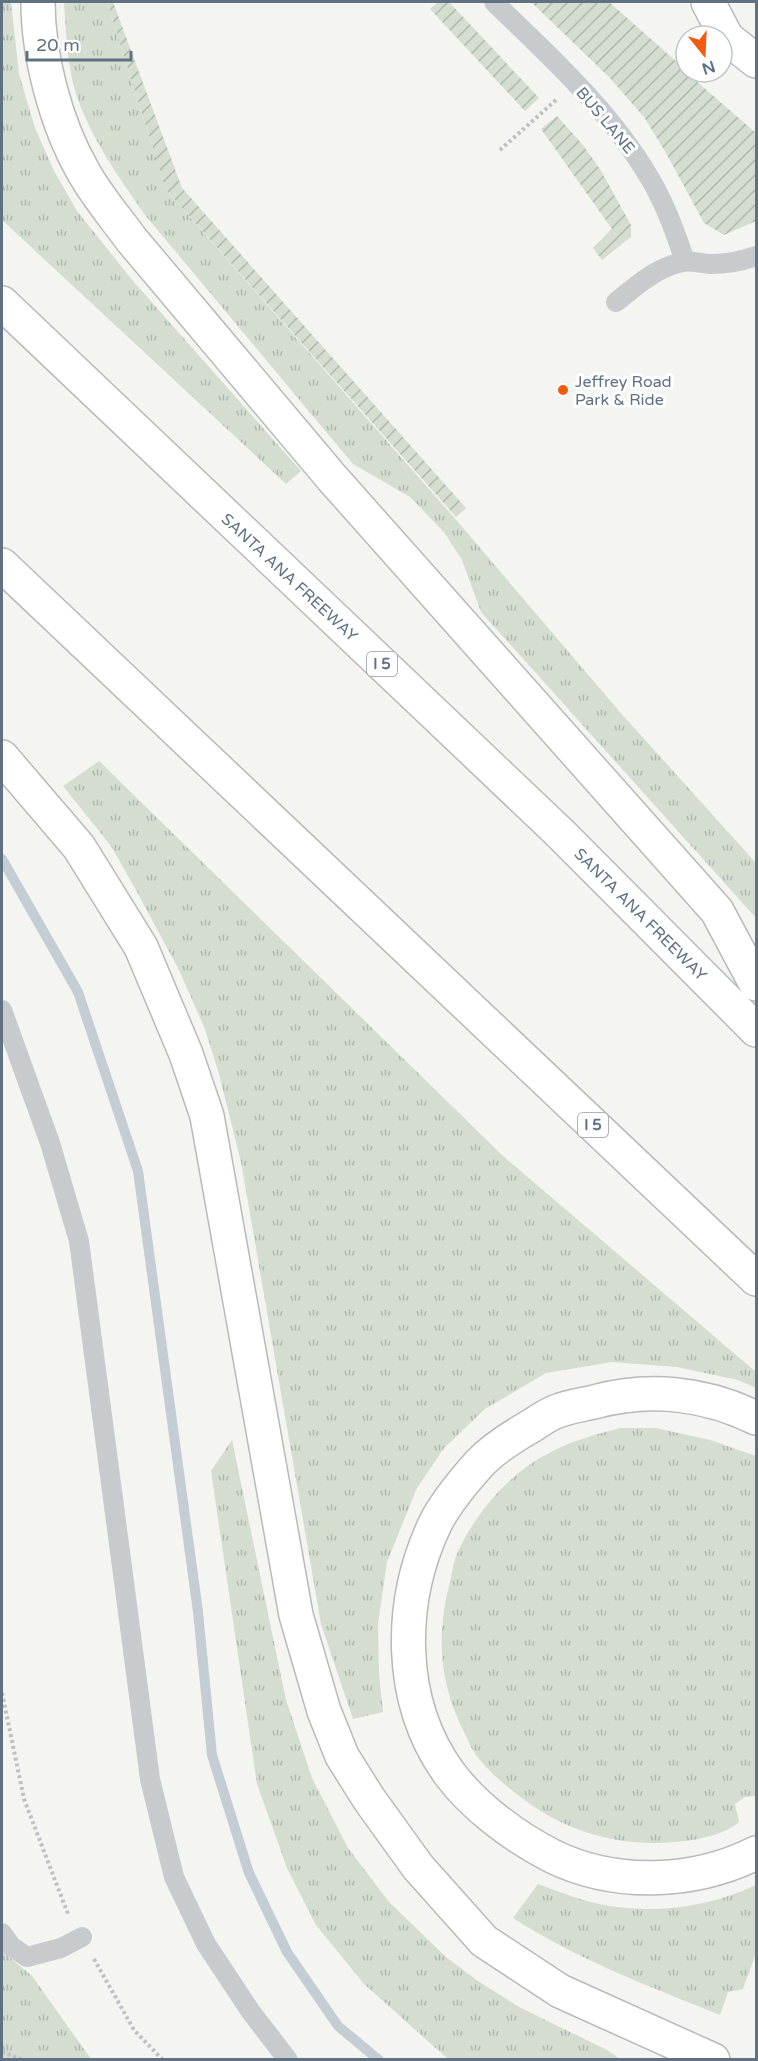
<svg xmlns="http://www.w3.org/2000/svg" width="758" height="2061" font-family="'Varela Round',sans-serif">
<style>
.grass{fill:url(#grass-tufts)}
.garden{fill:url(#garden-furrows)}
.lines{fill:none;stroke-linecap:round;stroke-linejoin:round}
.stream{stroke:#c4cdd3;stroke-width:10}
.secondary-casing{stroke:#b7bcc1;stroke-width:36}
.motorway-casing{stroke:#b7babd;stroke-width:36}
.path{stroke:#bec0c2;stroke-width:4;stroke-dasharray:3 3;stroke-linecap:butt}
.service{stroke:#c8cbce;stroke-width:20}
.secondary{stroke:#fff;stroke-width:33}
.motorway{stroke:#fff;stroke-width:33}
.poi-dot{fill:#f45a10;stroke:#fff;stroke-width:2}
.labels{text-anchor:middle;stroke-width:6;stroke-linejoin:round;paint-order:stroke}
.shield{fill:#fff;stroke:#909ca9;stroke-width:1.5}
.shield-label{font-size:15px;font-weight:bold;fill:#607184}
.street-label{font-size:16px;fill:#607184;stroke:#fff}
.poi-label{font-size:16px;fill:#607184;stroke:#fff;text-anchor:start}
</style>
<defs>
<pattern id="grass-tufts" width="24" height="20" patternUnits="userSpaceOnUse" patternTransform="scale(1.5)"><rect width="24" height="20" fill="#d4ddd0"/><path d="M3 7l-1-3M5 7V3M7 7l1-3M15 17l-1-3M17 17v-4M19 17l1-3" fill="none" stroke="#afb8ae"/></pattern>
<pattern id="garden-furrows" width="10" height="10" patternUnits="userSpaceOnUse" patternTransform="scale(1.5)"><rect width="10" height="10" fill="#d4ddd0"/><path d="M-1 1l2-2M0 10L10 0M9 11l2-2" fill="none" stroke="#afb8ae"/></pattern>
</defs>
<rect width="100%" height="100%" fill="#f4f5f0"/>
<g class="grass">
<path d="M2 2H11L19 74 35 128 54 171 77 211 133 281 301 471 286 484 2 220Z"/>
<path d="M64 2H107L166 190 458 522 619 711 756 863V918L481 612 462 560 444 532 410 497 353 464 145 215C119 177 91 139 76 94 67 65 66 32 64 2Z"/>
<path d="M99 761 502 1155 756 1372V1388L738 1380 677 1367 612 1362 546 1373 485 1409 444 1448 417 1488 387 1562 378 1624 379 1674 383 1712 353 1719 321 1624 241 1162 219 1074 205 1029 179 970 137 892 111 846 63 786Z"/>
<path d="M621 1428H656L710 1440 756 1456V1796L745 1797 735 1804 739 1822C720 1839 679 1843 653 1843 608 1843 562 1828 526 1801 508 1788 487 1771 474 1752 470 1746 467 1738 464 1732 439 1683 436 1635 450 1582 452 1574 453 1564 456 1556 471 1521 498 1487 529 1465 558 1445 588 1436 621 1428Z"/>
<path d="M232 1440 286 1700 312 1778 348 1848 389 1902 446 1957 478 1981 519 2007 607 2050 620 2059H448L364 1984 316 1925 287 1868 257 1784 211 1471Z"/>
<path d="M538 1884C562 1893 585 1902 610 1906 658 1914 712 1906 756 1885V1953L743 1989 728 1992 720 2015C649 1986 578 1960 513 1918Z"/>
<path d="M2 1951 32 1976 91 2059H2Z"/>
</g>
<g class="garden">
<path d="M107 2H113L182 188 466 508 456 517 166 190Z"/>
<path d="M438 2H449L539 98 525 111 430 9Z"/>
<path d="M531 2H609L686 70V72L756 133V221L724 235 704 223 666 153 644 117 609 77Z"/>
<path d="M557 116 583 145 600 169 631 225V237L602 260 593 248 612 229 541 129Z"/>
</g>
<g class="lines">
<path class="stream" d="M2 859 78 992 138 1171 198 1612 212 1755 249 1873 287 1952 338 2026 379 2060"/>
<g class="secondary-casing">
<path id="secondary" d="M708 2 727 38 756 61"/>
</g>
<g class="motorway-casing">
<g id="motorway">
<path d="M38 2C38 56 56 124 83 171 96 195 115 217 131 239L333 479 717 911 756 984"/>
<path d="M2 303 561 834 756 1030"/>
<path d="M2 565 756 1279"/>
<path d="M2 757 79 847 141 947 186 1054 207 1116 296 1615 324 1711 342 1756 369 1799 418 1867 484 1941 560 1991 713 2060"/>
<path d="M756 1418C705 1393 649 1387 594 1402 581 1405 567 1407 555 1412 545 1416 535 1424 526 1429 509 1439 492 1450 479 1464 463 1482 445 1503 435 1524 398 1602 397 1701 449 1773 474 1807 515 1837 552 1856 615 1887 694 1884 756 1853"/>
</g>
</g>
<g class="path">
<path d="M500 150 556 100"/>
<path d="M2 1693 24 1799 68 1914"/>
<path d="M94 1959 134 2030 163 2060"/>
<path d="M2 2052 23 2060"/>
</g>
<g class="service">
<path d="M494 2C549 56 609 109 649 177 665 203 675 232 685 261"/>
<path d="M616 302C636 286 657 267 683 262 692 260 702 264 711 264 727 264 742 261 756 256"/>
<path d="M2 1010 50 1143 79 1241 150 1779 174 1877 206 1944 251 2012 288 2060"/>
<path d="M2 1933 11 1946 27 1957 61 1948 82 1937"/>
</g>
<use href="#secondary" class="secondary"/>
<use href="#motorway" class="motorway"/>
</g>
<circle class="poi-dot" cx="563" cy="390" r="6"/>
<g class="labels">
<g class="shield">
<rect x="367" y="652" width="30" height="24" rx="4.5"/>
<rect x="578" y="1113" width="30" height="24" rx="4.5"/>
</g>
<g class="shield-label">
<text x="382" y="669">I 5</text>
<text x="593" y="1130">I 5</text>
</g>
<g class="street-label">
<text transform="translate(606 120) rotate(50)" y="6">BUS LANE</text>
<text transform="translate(290 577) rotate(43)" y="6">SANTA ANA FREEWAY</text>
<text transform="translate(641 914) rotate(45)" y="6">SANTA ANA FREEWAY</text>
</g>
<g class="poi-label">
<text x="575" y="387">Jeffrey Road<tspan x="575" dy="18">Park &amp; Ride</tspan></text>
</g>
</g>
<rect width="758" height="2061" fill="none" stroke="#607184" stroke-width="6"/>
<g transform="translate(704 54) rotate(162)"><circle r="28" fill="#ffffff" stroke="#bfc6ce" stroke-width="1.5"/>
<path d="M0-4.5L10 22L0 15L-10 22Z" fill="#f45a10"/>
<text y="-9" font-size="16" font-weight="bold" text-anchor="middle" fill="#607184">N</text>
</g>
<path d="M27 51v9h104v-9" fill="none" stroke="#607184" stroke-width="3"/>
<text x="36" y="51" font-size="18" fill="#607184" stroke="#ffffff" stroke-width="4.5" paint-order="stroke">20 m</text>
</svg>
